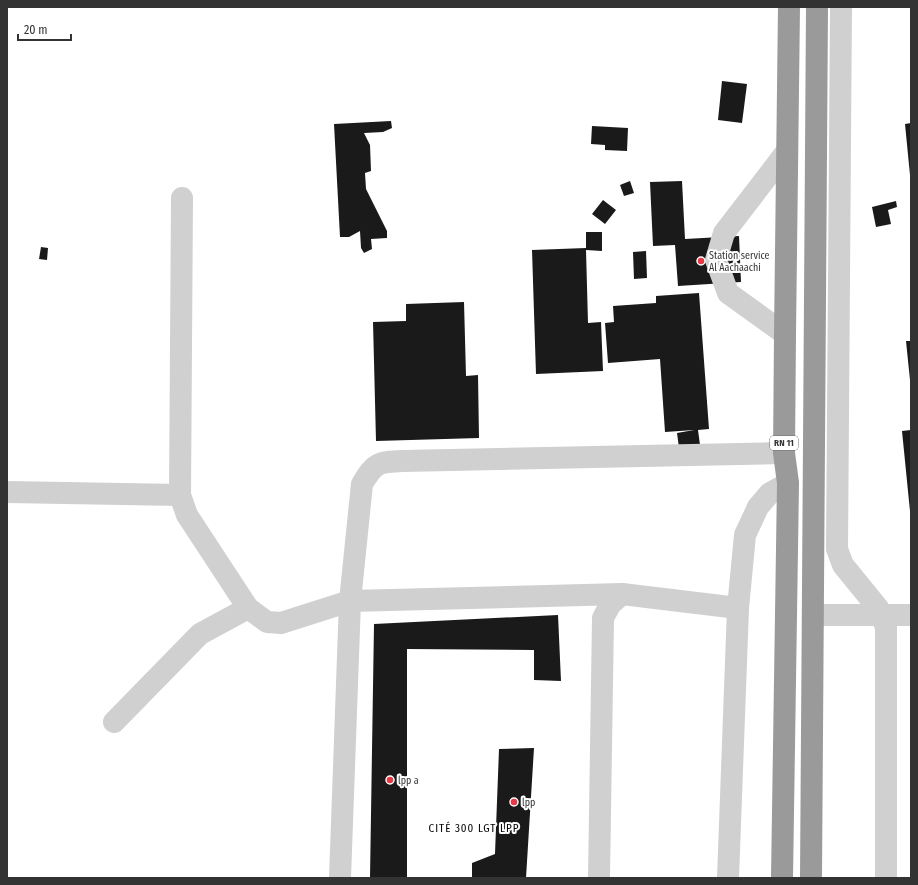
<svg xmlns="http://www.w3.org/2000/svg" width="918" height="885" font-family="'Fira Sans Condensed',sans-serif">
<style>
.building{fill:#1a1a1a}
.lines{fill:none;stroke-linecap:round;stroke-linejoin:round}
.minor{stroke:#d0d0d0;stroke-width:22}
.highway{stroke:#9a9a9a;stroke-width:22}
.poi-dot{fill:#e63946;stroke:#fff;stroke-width:1.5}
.labels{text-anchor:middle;stroke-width:4;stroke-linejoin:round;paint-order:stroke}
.shield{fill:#fff;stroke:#707070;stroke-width:1}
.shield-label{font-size:9px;font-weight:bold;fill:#333}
.poi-label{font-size:10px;fill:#333;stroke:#fff;text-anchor:start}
.neighbourhood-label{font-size:11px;letter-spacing:1px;fill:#000;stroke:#fff}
</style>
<rect width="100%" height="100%" fill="#fff"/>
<g class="building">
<path d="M722 81 747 84 742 123 718 120Z"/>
<path d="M391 121 392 128 383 132 364 133 370 145 371 171 365 173 366 189 387 231V238L371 239 372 249 364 253 361 248 360 231 349 237H340L334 124Z"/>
<path d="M911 123V175H910L905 124Z"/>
<path d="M592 126 628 128 627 151 605 150V145L591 144Z"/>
<path d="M630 181 634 193 624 196 620 185Z"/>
<path d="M682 181 685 239 739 236 741 282 678 286 675 245 653 246 650 182Z"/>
<path d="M603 200 616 210 605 224 592 214Z"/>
<path d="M896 201 897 207 888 210 891 224 876 227 872 207Z"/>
<path d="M586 232H602V251L586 250 588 323 601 322 603 371 536 374 532 250 586 248Z"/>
<path d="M41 247 48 248 47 260 39 259Z"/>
<path d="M646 251 647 278 634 279 633 252Z"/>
<path d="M699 293 709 429 698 430 700 445 679 448 677 433 694 430 665 432 660 359 608 363 605 323 614 322 613 306 656 303V296Z"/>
<path d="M464 302 466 376 478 375 479 438 376 441 373 322 406 321V304Z"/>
<path d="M906 341H911V380H910Z"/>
<path d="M911 430V511H910L902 431Z"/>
<path d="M558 615 561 681 534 680V650L407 649V878H370L374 624Z"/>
<path d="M534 748 526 878H472V863L495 854 499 749Z"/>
</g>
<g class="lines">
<g class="minor">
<path d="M841 7 837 549 843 565 878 608 886 627V878"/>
<path d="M182 198 180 495 187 515 248 608 267 622 281 623 350 601 622 594"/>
<path d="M785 334 728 293 716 260 724 233 787 151"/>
<path d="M7 492 180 495"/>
<path d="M813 615H911"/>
<path d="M114 722 200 634 248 608"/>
<path d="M340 878 350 601 362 484C375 462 378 462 403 461L784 453"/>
<path d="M599 878 603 618 610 605 622 594 738 608"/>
<path d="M728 878 738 608 745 535 758 507 770 493 788 483"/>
</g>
<g class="highway">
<path d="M782 878 788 483 784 453 785 334 789 7"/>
<path d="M811 878 817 7"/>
</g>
</g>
<g class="poi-dot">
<circle cx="701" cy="261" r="4"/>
<circle cx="390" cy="780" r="4"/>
<circle cx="514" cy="802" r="4"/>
</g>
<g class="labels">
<rect class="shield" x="770" y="436" width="28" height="14" rx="3"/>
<g class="shield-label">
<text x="784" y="446">RN 11</text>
</g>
<g class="poi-label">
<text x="709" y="259">Station service<tspan x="709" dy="12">Al Aachaachi</tspan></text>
<text x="398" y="784">lpp a</text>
<text x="522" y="806">lpp</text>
</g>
<g class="neighbourhood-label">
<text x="474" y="832">CITÉ 300 LGT LPP</text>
</g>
</g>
<rect width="918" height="885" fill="none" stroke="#333333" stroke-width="16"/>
<path d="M18 34v6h53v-6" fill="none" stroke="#333333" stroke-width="2"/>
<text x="24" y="34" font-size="12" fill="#333333" stroke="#ffffff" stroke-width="3" paint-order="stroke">20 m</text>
</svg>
